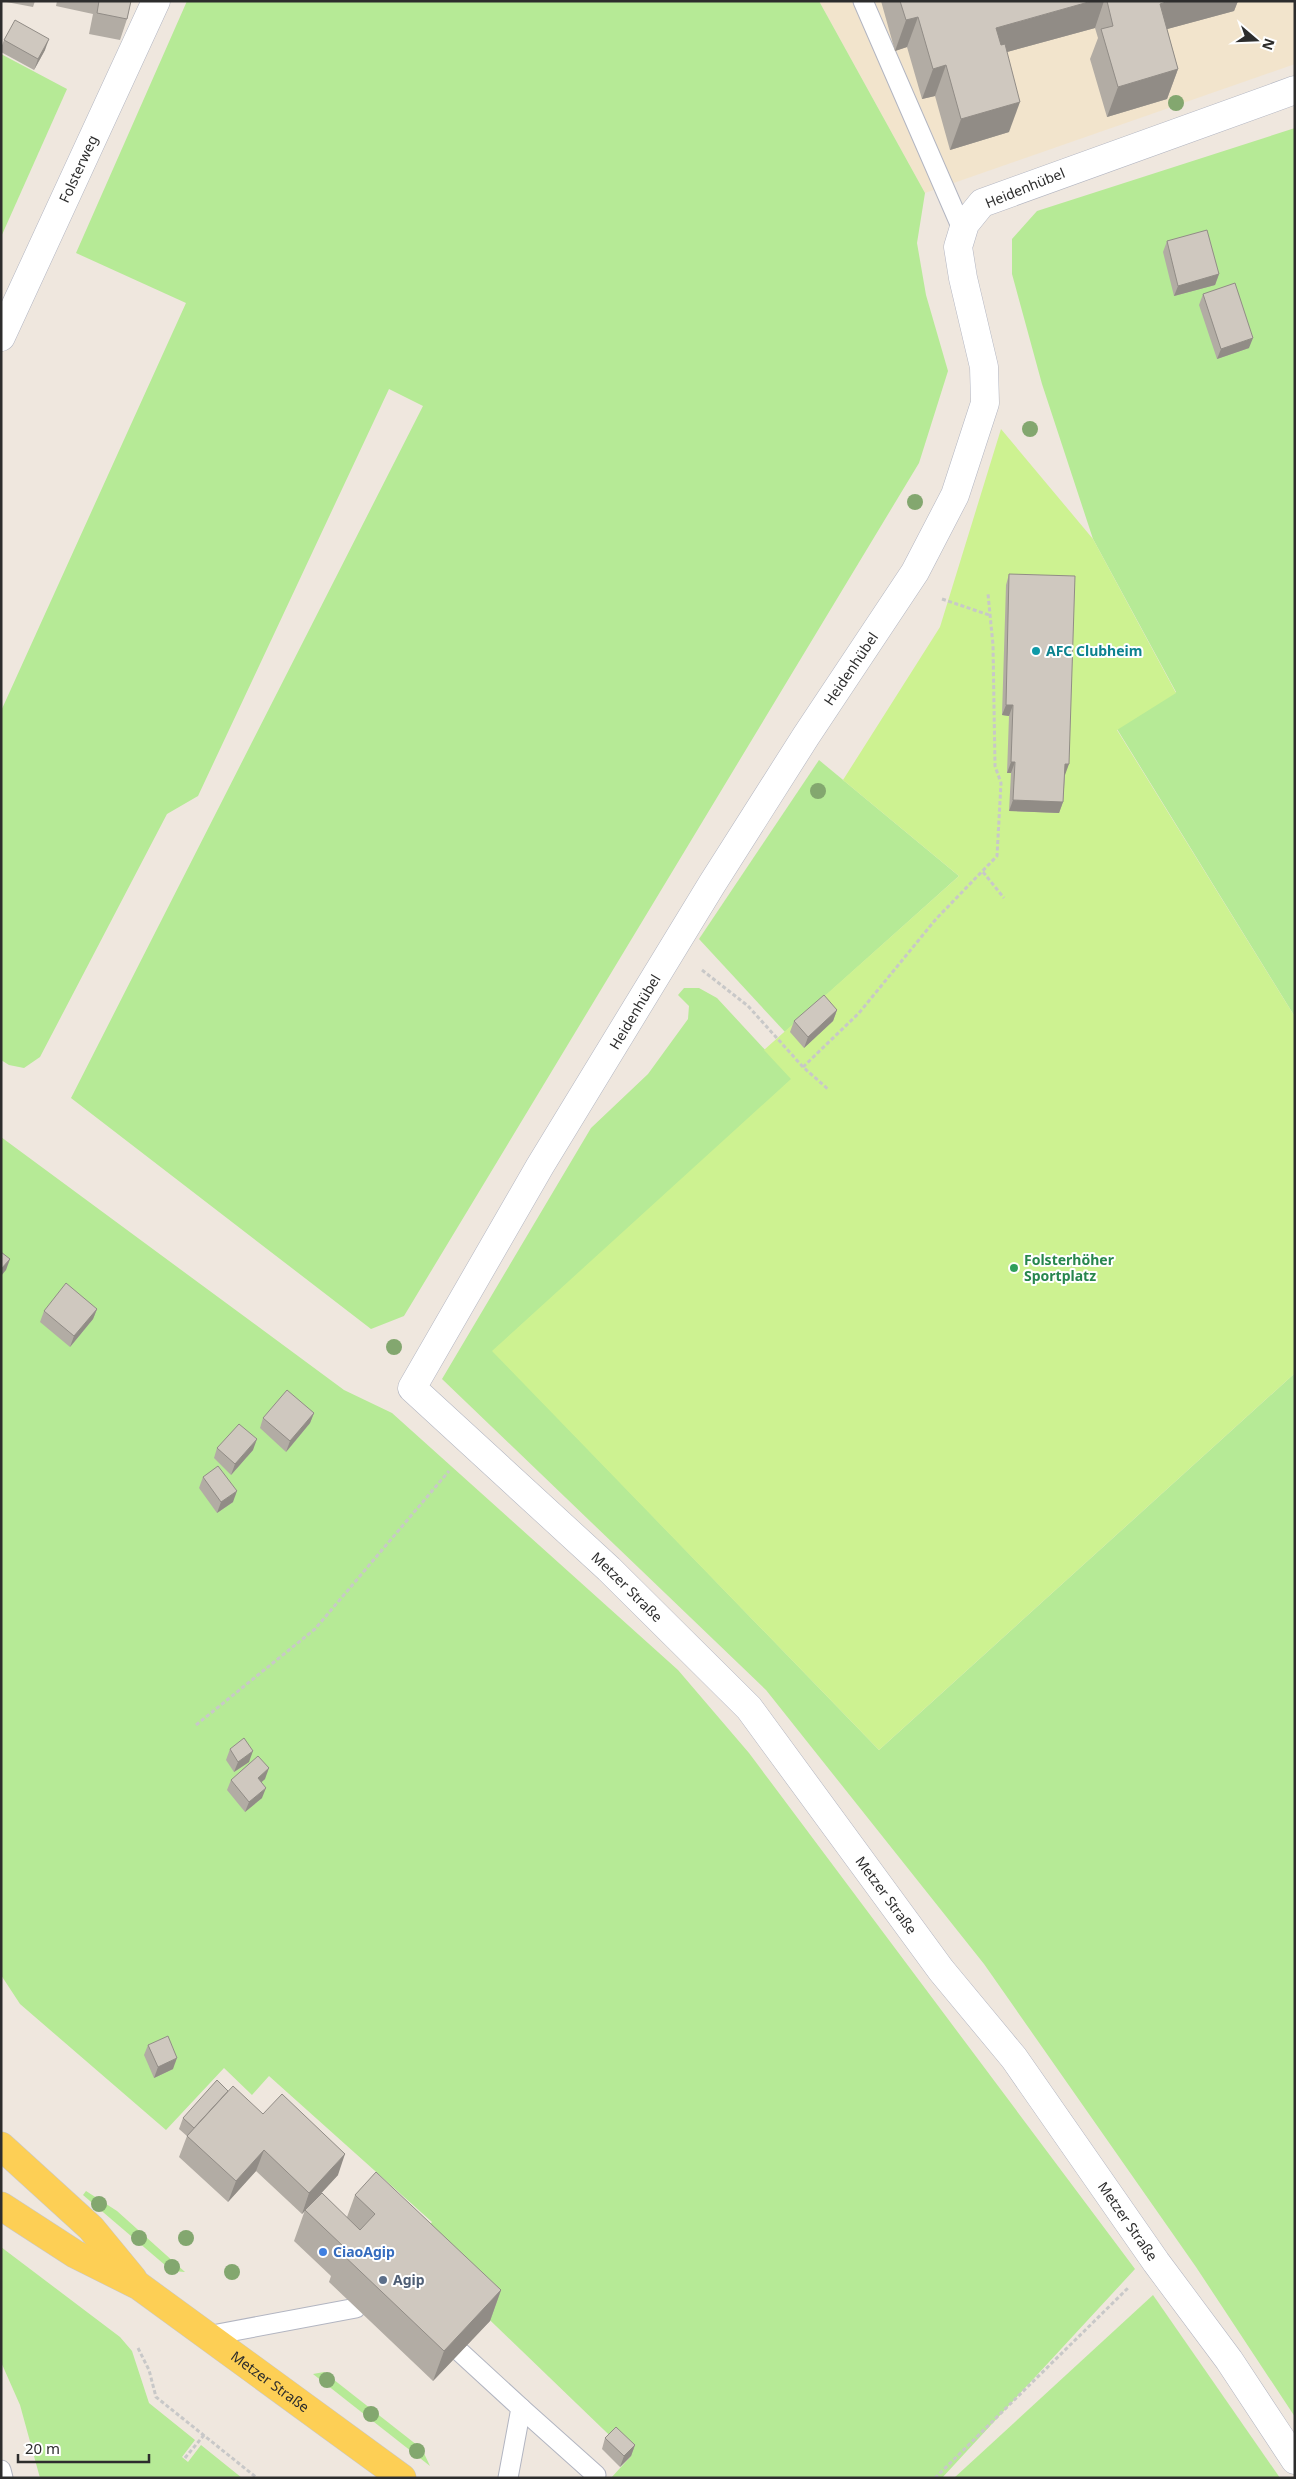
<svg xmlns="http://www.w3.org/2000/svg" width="1296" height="2479" font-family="'Noto Sans',sans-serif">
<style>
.education{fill:#f2e4cc}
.green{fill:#b6ea96}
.pitch{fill:#cdf291}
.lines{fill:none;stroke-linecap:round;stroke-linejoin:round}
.service-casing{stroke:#b2b5c1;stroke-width:21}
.minor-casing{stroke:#b2b5c1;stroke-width:29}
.primary-casing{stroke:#c8c8c8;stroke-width:29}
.path{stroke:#c8c8c8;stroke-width:3;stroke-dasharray:4 2.5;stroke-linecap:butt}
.service{stroke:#fff;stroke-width:19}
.minor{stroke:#fff;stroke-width:28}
.primary{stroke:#fdcf55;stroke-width:28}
.tree{fill:#83a76f}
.wall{fill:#b2aca4}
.shaded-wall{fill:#918c86}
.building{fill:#cfc8bf;stroke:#918c86}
.culture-dot{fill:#0f9aa8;stroke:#fff;stroke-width:2}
.leisure-dot{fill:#2e9e5b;stroke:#fff;stroke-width:2}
.shop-dot{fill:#3f7fe0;stroke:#fff;stroke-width:2}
.service-dot{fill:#5c6f8a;stroke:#fff;stroke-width:2}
.labels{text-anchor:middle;stroke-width:4;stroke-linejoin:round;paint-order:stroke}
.street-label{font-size:14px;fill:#2d2d2d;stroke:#fff}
.culture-label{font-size:14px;font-weight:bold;fill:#0d838f;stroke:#fff;text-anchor:start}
.leisure-label{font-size:14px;font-weight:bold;fill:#27864d;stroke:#fff;text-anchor:start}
.shop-label{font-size:14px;font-weight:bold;fill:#366cbe;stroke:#fff;text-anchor:start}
.service-label{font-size:14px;font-weight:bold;fill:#4e5e75;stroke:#fff;text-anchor:start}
</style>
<rect width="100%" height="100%" fill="#efe7de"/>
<path class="education" d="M819 1H1295V64L925 193Z"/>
<g class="green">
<path d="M187 1H819L925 193 917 243 926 295 948 371 919 463 404 1316 371 1329 71 1098 423 406 389 389 198 796 167 814 40 1057 24 1068 9 1065 1 1060V711L186 303 76 253Z"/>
<path d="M1 54 67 89 1 237Z"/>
<path d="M1295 128V1017L1117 729 1176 692 1093 539 1042 384 1012 274V239L1037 211Z"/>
<path d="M819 760 959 876 785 1032 699 939Z"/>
<path d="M684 988H699L717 998 792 1079 493 1351 879 1750 1295 1373V2417L1196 2267 984 1964 766 1690 442 1379 591 1128 648 1074 688 1019 689 1006 678 995Z"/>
<path d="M1 1137 344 1390 392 1413 678 1670 749 1753 1135 2269 942 2478H611L631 2456 412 2245 432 2222 269 2076 252 2095 224 2068 166 2130 20 2004 1 1975Z"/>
<path d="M86 2191 117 2211 185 2272 172 2271 83 2195Z"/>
<path d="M1 2247 120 2337 132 2351 149 2403 195 2440 182 2457 188 2462 201 2445 242 2478H40L20 2405 1 2362Z"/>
<path d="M1153 2295 1280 2478H954Z"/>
<path d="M324 2372 422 2449 430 2466 313 2374Z"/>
</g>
<path class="pitch" d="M1001 429 1093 539 1176 693 1117 730 1295 1017V1373L879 1750 492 1351 791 1079 764 1050 959 876 843 780 940 627Z"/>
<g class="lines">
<g class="service-casing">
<g id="service">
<path d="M863 1 963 231"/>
<path d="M207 2336 356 2308"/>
<path d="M460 2352 521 2408 508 2478"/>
<path d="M521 2408 596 2475"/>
<path d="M1 2470 3 2478"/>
</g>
</g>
<g class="minor-casing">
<g id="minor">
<path id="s1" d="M1295 90 982 203 965 224 958 247 963 278 984 367 985 403 955 495 915 572 806 736 712 884 540 1166 412 1388 609 1569 749 1708 941 1970 1014 2058 1156 2262 1229 2360 1295 2460"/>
<path id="s2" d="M1 337 156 1"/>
</g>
</g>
<g class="primary-casing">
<g id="primary">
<path d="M1 2146 91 2228 133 2279"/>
<path id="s3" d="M1 2206 75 2254 139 2286 402 2478"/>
</g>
</g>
<g class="path">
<path d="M942 599 989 615"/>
<path d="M983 872 1004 898"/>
<path d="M702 970 748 1006 803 1067 829 1090"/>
<path d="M803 1067 859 1013 936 919 997 856 1001 783 995 766 993 645 988 594"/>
<path d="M196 1725 315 1629 449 1471"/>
<path d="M138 2348 149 2370 156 2397 257 2478"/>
<path d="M185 2458 204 2435"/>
<path d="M935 2478 1128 2288"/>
</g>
<use href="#service" class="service"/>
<use href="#minor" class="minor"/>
<use href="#primary" class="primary"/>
</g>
<g class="tree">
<circle cx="1176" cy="103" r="8"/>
<circle cx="1030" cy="429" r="8"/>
<circle cx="915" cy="502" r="8"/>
<circle cx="818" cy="791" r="8"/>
<circle cx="394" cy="1347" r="8"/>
<circle cx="99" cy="2204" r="8"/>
<circle cx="139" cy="2238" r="8"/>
<circle cx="186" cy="2238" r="8"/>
<circle cx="172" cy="2267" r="8"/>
<circle cx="232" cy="2272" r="8"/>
<circle cx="327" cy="2380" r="8"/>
<circle cx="371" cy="2414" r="8"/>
<circle cx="417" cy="2451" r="8"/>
</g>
<g class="wall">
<path d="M1 1H35L33 7Z"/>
<path d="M57 1H131L127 19 120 40 89 34 93 14 56 6Z"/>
<path d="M881 1H1238L1234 11 1167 29 1178 69 1167 99 1107 117 1090 59 1098 38 1095 28 1007 52 1009 132 950 150 935 96 922 99 907 47 895 51Z"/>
<path d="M4 40 45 50 34 70 1 52V48Z"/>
<path d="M1167 241 1219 274 1215 285 1174 296 1163 252Z"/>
<path d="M1203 294 1249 348 1217 359 1199 305Z"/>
<path d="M1009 574 1065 775 1063 802 1059 813 1009 811 1011 773H1007L1009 716 1002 715 1006 585Z"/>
<path d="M837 1010 833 1021 804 1048 790 1032 794 1021Z"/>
<path d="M97 1309 93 1319 70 1347 40 1322 44 1311Z"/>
<path d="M314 1413 310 1423 286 1452 260 1428 263 1418Z"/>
<path d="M217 1448 253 1450 231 1475 214 1458Z"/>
<path d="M203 1477 233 1502 217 1513 199 1488Z"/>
<path d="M230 1749 249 1762 234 1772 226 1760Z"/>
<path d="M265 1779 261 1782 262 1798 245 1812 227 1790 231 1780Z"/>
<path d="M148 2045 173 2069 154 2078 144 2055Z"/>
<path d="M228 2091 263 2114 338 2175 302 2214 256 2171 228 2202 179 2157 187 2136 179 2129 183 2118Z"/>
<path d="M355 2195 501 2290 490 2321 433 2381 329 2282 331 2276 294 2241 305 2210 347 2217Z"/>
<path d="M605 2438 635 2445 631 2456 620 2467 602 2449Z"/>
</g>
<g class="shaded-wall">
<path d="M1092 1H1104L1095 28 985 58 996 28Z"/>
<path d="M1169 1H1238L1234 11 1149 34 1160 4Z"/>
<path d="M918 17 907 47 895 51 906 20Z"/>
<path d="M49 39 45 50 34 70 38 59Z"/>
<path d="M946 65 935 96 922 99 933 69Z"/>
<path d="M1178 69 1167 99 1107 117 1118 87Z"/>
<path d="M1020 102 1009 132 950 150 961 119Z"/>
<path d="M1219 274 1215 285 1174 296 1178 286Z"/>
<path d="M1253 338 1249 348 1217 359 1221 349Z"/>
<path d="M1006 705H1013L1009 716 1002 715Z"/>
<path d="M1011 762H1015L1011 773H1007Z"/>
<path d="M1065 764H1069L1065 775H1061Z"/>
<path d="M1013 800 1063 802 1059 813 1009 811Z"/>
<path d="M837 1010 833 1021 804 1048 808 1037Z"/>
<path d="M10 1259 6 1270 1 1276V1269Z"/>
<path d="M97 1309 93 1319 70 1347 74 1336Z"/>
<path d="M314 1413 310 1423 286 1452 290 1441Z"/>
<path d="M257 1439 253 1450 231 1475 235 1464Z"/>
<path d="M237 1491 233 1502 217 1513 221 1502Z"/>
<path d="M253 1751 249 1762 234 1772 238 1762Z"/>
<path d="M269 1768 265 1779 254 1789 258 1778Z"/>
<path d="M266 1788 262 1798 245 1812 249 1802Z"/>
<path d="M177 2058 173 2069 154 2078 158 2067Z"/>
<path d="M264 2150 256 2171 228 2202 236 2181Z"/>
<path d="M345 2154 338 2175 302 2214 309 2193Z"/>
<path d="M501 2290 490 2321 433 2381 444 2351Z"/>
<path d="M635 2445 631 2456 620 2467 624 2456Z"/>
</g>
<g class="building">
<path d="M99 1H131L127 19 97 13Z"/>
<path d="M900 1H1092L996 28 1001 45 1005 44 1020 102 961 119 946 65 933 69 918 17 906 20Z"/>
<path d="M1107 1H1169L1160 4 1178 69 1118 87 1101 29 1113 26Z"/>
<path d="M15 20 49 39 38 59 4 40Z"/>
<path d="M1207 230 1219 274 1178 286 1167 241Z"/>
<path d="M1235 283 1253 338 1221 349 1203 294Z"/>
<path d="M1009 574 1075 576 1069 764H1065L1063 802 1013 800 1015 762H1011L1013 705H1006Z"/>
<path d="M824 995 837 1010 808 1037 794 1021Z"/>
<path d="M1 1252 10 1259 1 1269Z"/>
<path d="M66 1283 97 1309 74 1336 44 1311Z"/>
<path d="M287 1390 314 1413 290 1441 263 1418Z"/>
<path d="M239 1424 257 1439 235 1464 217 1448Z"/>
<path d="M218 1466 237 1491 221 1502 203 1477Z"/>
<path d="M244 1738 253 1751 238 1762 230 1749Z"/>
<path d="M258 1756 269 1768 258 1778 266 1788 249 1802 231 1780Z"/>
<path d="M168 2036 177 2058 158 2067 148 2045Z"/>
<path d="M217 2080 228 2091 194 2128 183 2118Z"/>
<path d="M233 2086 263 2114 282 2094 345 2154 309 2193 264 2150 236 2181 187 2136Z"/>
<path d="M376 2172 501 2290 444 2351 340 2252 344 2247 305 2210 322 2193 360 2230 375 2214 355 2195Z"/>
<path d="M616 2427 635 2445 624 2456 605 2438Z"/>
</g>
<circle class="culture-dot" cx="1036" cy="651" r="5"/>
<circle class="leisure-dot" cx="1014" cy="1268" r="5"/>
<circle class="shop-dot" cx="323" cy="2252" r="5"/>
<circle class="service-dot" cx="383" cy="2280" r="5"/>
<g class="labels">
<g class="street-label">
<text dy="5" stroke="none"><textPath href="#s2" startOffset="185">Folsterweg</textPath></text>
<text transform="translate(1025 188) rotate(-22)" y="5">Heidenhübel</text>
<text transform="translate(851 669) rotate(-56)" y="5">Heidenhübel</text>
<text transform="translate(635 1012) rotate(-59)" y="5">Heidenhübel</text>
<text dy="5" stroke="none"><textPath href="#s1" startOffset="1978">Metzer Straße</textPath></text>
<text dy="5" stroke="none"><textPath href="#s1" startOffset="2382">Metzer Straße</textPath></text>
<text dy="5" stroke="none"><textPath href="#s1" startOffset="2788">Metzer Straße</textPath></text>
<text dy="5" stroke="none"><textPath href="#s3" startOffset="322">Metzer Straße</textPath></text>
</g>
<g class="culture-label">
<text x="1046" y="656">AFC Clubheim</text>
</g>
<g class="leisure-label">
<text x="1024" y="1265">Folsterhöher<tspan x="1024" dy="16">Sportplatz</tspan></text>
</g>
<g class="shop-label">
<text x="333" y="2257">CiaoAgip</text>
</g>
<g class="service-label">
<text x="393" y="2285">Agip</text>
</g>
</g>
<rect width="1296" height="2479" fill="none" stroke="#2d2d2d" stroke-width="5"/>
<g transform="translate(1256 40) rotate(109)" stroke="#ffffff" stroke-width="4" paint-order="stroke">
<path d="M0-4L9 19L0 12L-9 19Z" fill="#2d2d2d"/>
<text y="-8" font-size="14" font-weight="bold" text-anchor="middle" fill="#2d2d2d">N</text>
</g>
<path d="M18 2454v8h131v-8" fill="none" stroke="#2d2d2d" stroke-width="2.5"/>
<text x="25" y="2454" font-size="15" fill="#2d2d2d" stroke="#ffffff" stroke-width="4" paint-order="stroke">20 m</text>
</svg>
